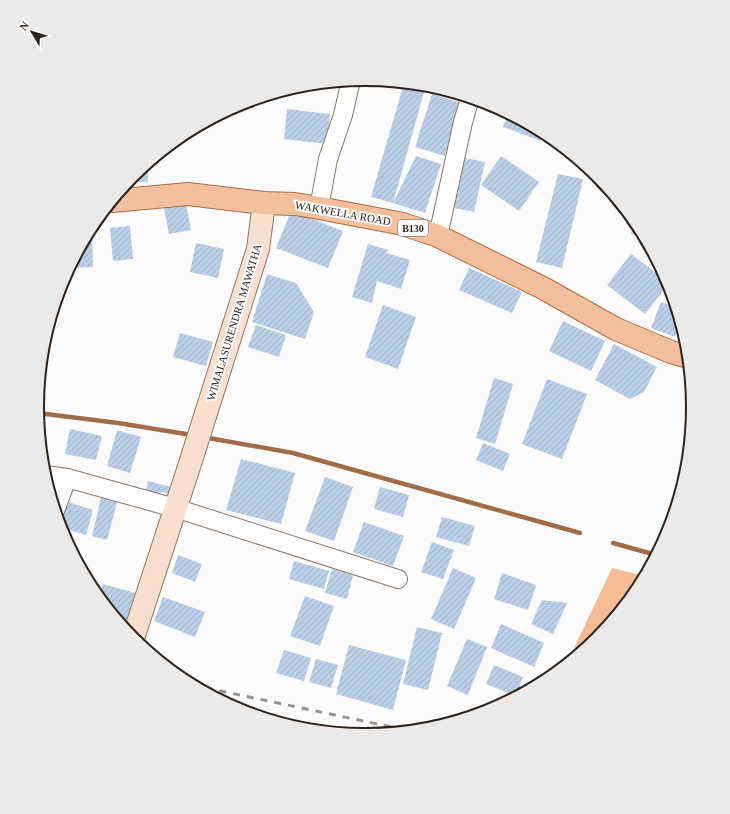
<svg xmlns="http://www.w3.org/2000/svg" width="730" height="814" font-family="'Times New Roman',serif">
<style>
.green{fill:#f6bc96}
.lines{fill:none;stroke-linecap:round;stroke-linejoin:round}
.stream{stroke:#a16d48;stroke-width:4.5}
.building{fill:url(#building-hatch)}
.street-casing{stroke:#907563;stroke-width:20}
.secondary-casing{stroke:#907563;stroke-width:24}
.primary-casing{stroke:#a96e45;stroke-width:24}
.street{stroke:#fff;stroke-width:18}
.secondary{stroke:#f9e0ce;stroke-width:22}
.primary{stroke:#f2c09c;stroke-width:22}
.rail{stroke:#999490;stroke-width:3;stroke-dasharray:7 7;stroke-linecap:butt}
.labels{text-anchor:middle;stroke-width:4;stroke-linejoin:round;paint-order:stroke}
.shield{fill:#fbfbfb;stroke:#6c6460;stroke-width:1}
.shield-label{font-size:10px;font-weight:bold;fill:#2f241d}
.street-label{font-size:11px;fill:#2f241d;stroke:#fbfbfb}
.rim{fill:none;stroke:#2f241d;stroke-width:2}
</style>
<defs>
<pattern id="building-hatch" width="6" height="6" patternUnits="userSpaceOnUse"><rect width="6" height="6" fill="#bbcfe9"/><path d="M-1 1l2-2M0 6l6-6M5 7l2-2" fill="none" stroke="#a1b2c7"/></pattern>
</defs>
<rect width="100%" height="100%" fill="#fbfbfb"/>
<path class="green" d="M612 568 645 576 638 589 597 639 567 663Z"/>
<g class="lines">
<g class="stream">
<path d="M38 413 118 423 192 435"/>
<path d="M203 437 293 453 580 533"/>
<path d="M613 543 656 555"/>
</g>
</g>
<g class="building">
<path d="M404 83 426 85 393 203 371 197Z"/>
<path d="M432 94 461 103 445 156 415 147Z"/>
<path d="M287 109 330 114 327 144 284 139Z"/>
<path d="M508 113 544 133 541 141 503 127Z"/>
<path d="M416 156 441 164 425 213 393 203Z"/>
<path d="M501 156 539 182 519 211 481 185Z"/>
<path d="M465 158 485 162 474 212 454 208Z"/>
<path d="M148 163V182H127L133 175Z"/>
<path d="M558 174 583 179 562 268 536 262Z"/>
<path d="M186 204 191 230 169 234 164 208Z"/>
<path d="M291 211 343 231 328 268 276 248Z"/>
<path d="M635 221 638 225 645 239 631 234Z"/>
<path d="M92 225 93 267 69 268 72 263Z"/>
<path d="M130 226 133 259 113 261 110 228Z"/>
<path d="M196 243 224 249 218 278 190 272Z"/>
<path d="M368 244 388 250 386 253 410 260 401 289 377 281 372 303 352 297Z"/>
<path d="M631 254 668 282 669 283 645 314 607 285Z"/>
<path d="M469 268 522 292 512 313 459 290Z"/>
<path d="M267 274 296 283 314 312 305 339 252 322Z"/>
<path d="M661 302 676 307 680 322 675 337 651 328Z"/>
<path d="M383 305 416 317 398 369 365 357Z"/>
<path d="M563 321 605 341 591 371 549 351Z"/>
<path d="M256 325 286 335 279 357 248 347Z"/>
<path d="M180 333 213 342 206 366 173 357Z"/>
<path d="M614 344 657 367 644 392 630 399 595 380Z"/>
<path d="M494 378 513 384 495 444 476 438Z"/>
<path d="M547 379 587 394 562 459 522 444Z"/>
<path d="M70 429 102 436 96 460 65 454Z"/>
<path d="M117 430 141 437 130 473 107 466Z"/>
<path d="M483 443 510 454 503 471 476 460Z"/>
<path d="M241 459 295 473 281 524 226 510Z"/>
<path d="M325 477 353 487 334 541 305 531Z"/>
<path d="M148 481 171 487 169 494 161 492 159 500 145 496Z"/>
<path d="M380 487 409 495 403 517 374 509Z"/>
<path d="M102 494 118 499 107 540 92 536Z"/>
<path d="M65 501 93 510 86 535 60 527 58 521Z"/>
<path d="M442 517 475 526 469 546 436 537Z"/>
<path d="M364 522 404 536 393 566 353 552Z"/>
<path d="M432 542 454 550 443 579 421 572Z"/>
<path d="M178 555 202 564 195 582 172 573Z"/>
<path d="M294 561 329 571 324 589 289 579Z"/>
<path d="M453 568 476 578 454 629 431 619Z"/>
<path d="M332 569 353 575 347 599 325 593Z"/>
<path d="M502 573 536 585 528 610 494 599Z"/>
<path d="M103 584 139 594 131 621 115 617 99 597Z"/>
<path d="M305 596 334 606 320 646 290 636Z"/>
<path d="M163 597 205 612 195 637 154 621Z"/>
<path d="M542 600 567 603 553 634 531 624Z"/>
<path d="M501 624 544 643 534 667 491 648Z"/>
<path d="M417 627 442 633 428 690 403 684Z"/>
<path d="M467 639 487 647 468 695 447 686Z"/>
<path d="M349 645 406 660 393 710 336 694Z"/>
<path d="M284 650 311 658 304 681 276 673Z"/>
<path d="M316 659 338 665 331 688 309 682Z"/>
<path d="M494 665 523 677 516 696 486 684Z"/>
<path d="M316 724 326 731 312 730Z"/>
</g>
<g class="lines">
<g class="street-casing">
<g id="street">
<path d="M319 208 328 159 343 115 351 80"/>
<path d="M438 236 463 122 470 98"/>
<path d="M45 475 67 478 175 508 398 579"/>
<path d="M55 511 67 478"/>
</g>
</g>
<g class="secondary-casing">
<path id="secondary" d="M133 638 188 470 258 249 264 203"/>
</g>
<g class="primary-casing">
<path id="primary" d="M112 201 188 194 264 203 295 204 319 208 403 224 438 236 543 288 616 329 671 352 688 357"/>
</g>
<use href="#street" class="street"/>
<use href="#secondary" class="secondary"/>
<use href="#primary" class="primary"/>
<path class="rail" d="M192 685 411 731"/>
</g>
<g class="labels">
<rect class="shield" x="398" y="220" width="30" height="16" rx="3"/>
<g class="shield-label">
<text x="413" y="232">B130</text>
</g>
<g class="street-label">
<text transform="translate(343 213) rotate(10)" y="4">WAKWELLA ROAD</text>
<text transform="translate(234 322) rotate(-73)" y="4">WIMALASURENDRA MAWATHA</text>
</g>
</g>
<path d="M0 0H730V814H0ZM44 407a321 321 0 1 1 642 0a321 321 0 1 1-642 0Z" fill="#ebeae9" fill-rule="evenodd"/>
<path class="rim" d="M44 407a321 321 0 1 1 642 0a321 321 0 1 1-642 0Z"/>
<g transform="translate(32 32) rotate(308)" stroke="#fbfbfb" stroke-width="3" paint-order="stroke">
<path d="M0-3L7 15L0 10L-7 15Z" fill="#2f241d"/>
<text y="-6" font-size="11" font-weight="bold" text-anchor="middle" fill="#2f241d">N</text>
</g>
</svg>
